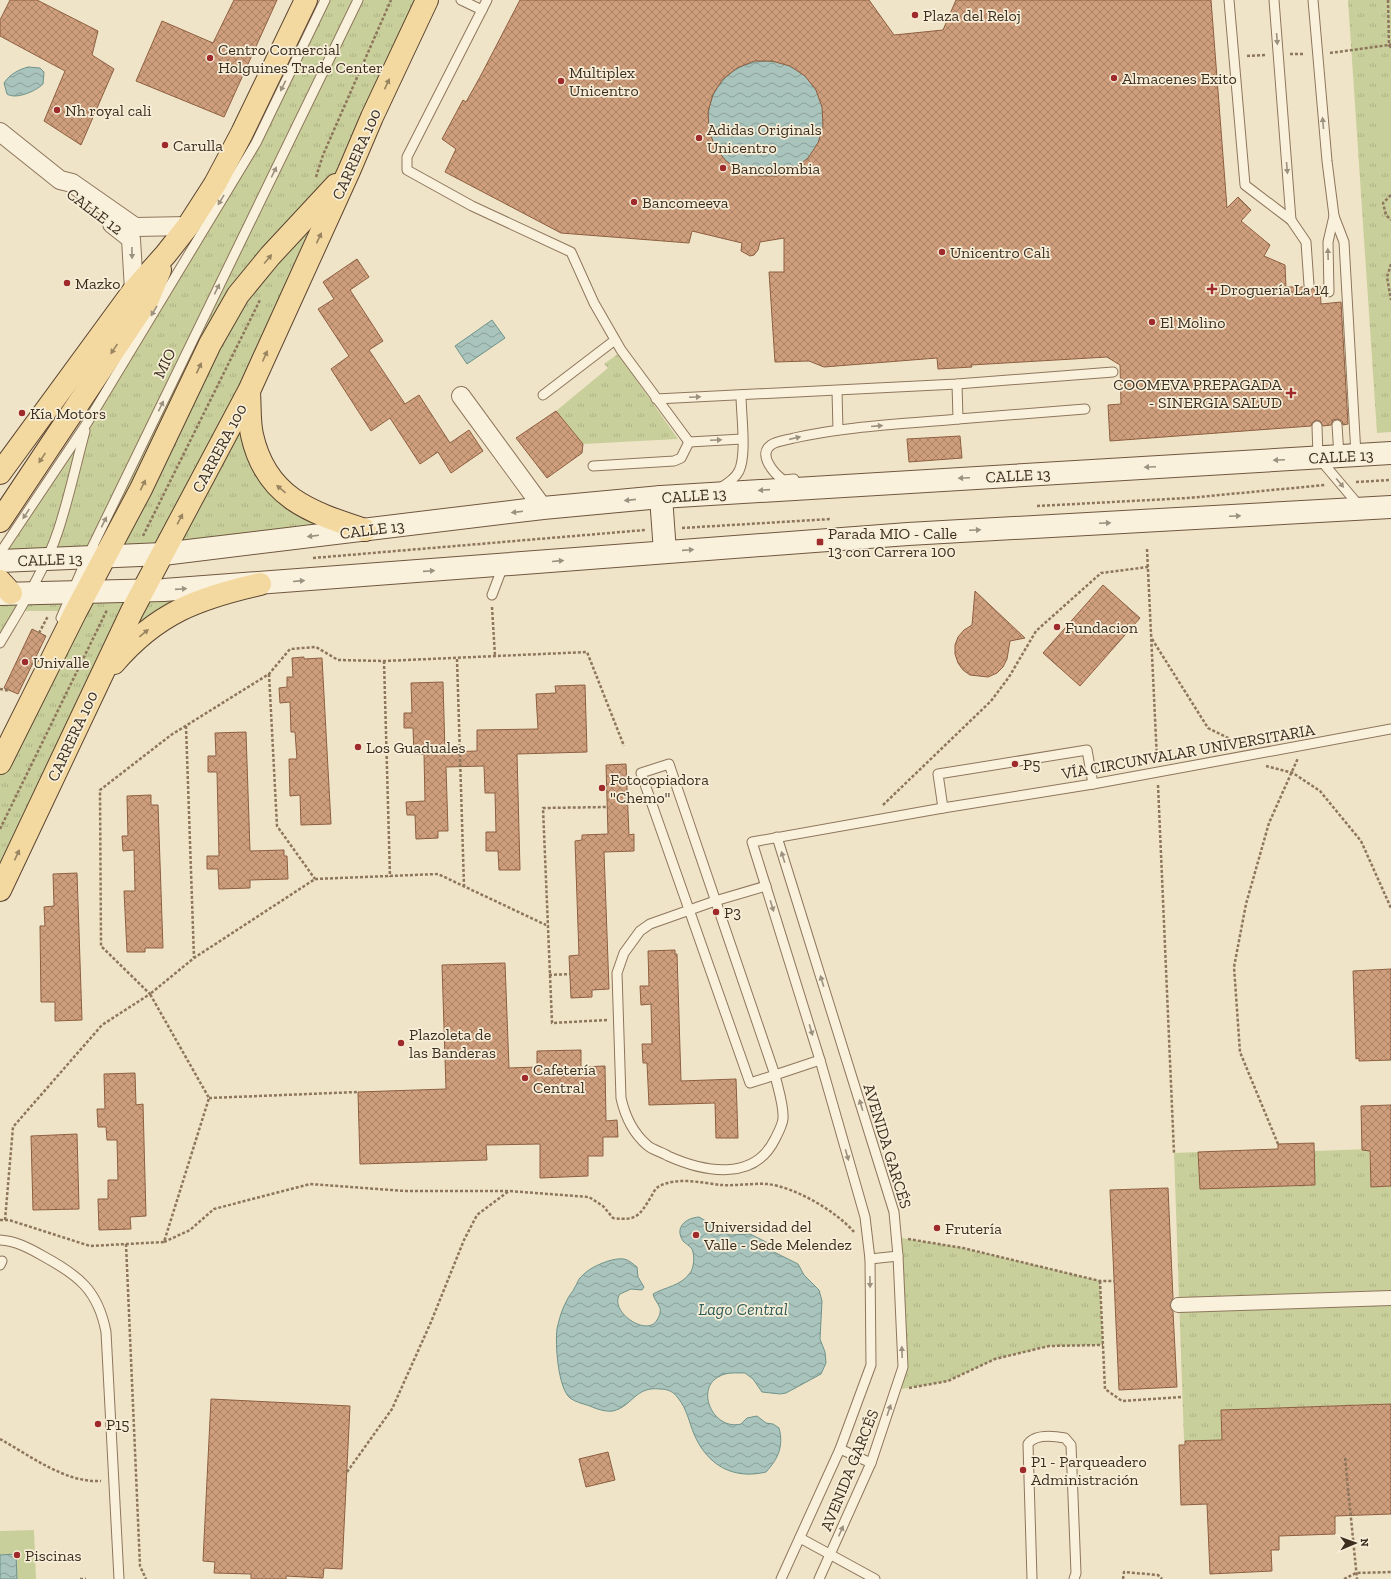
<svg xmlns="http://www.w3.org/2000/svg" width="1391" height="1579" font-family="'Zilla Slab',serif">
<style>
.grass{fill:url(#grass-tufts)}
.pitch{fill:#c9cf9b}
.water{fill:url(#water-waves);stroke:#6f938a}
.building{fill:url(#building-cross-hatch);stroke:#8d5f41;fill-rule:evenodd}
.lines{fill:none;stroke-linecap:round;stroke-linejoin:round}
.service-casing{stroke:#8d765c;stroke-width:11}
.pedestrian-casing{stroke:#8d765c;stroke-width:16}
.minor-casing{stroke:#8d765c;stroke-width:20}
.secondary-casing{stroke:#6f573f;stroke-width:24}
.primary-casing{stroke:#5b4430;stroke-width:24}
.path{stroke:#8d765c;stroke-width:2.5;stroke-dasharray:3 2;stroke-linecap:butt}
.service{stroke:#faf1dc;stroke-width:9}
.pedestrian{stroke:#faf1dc;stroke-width:14}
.minor{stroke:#faf1dc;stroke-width:18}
.secondary{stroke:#faf1dc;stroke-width:22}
.primary{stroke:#f3d9a0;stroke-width:22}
.oneway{fill:#9c907e}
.oneway2{fill:#988460}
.poi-dot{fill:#9e2a2b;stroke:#f7eed8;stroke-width:1.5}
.labels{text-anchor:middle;stroke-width:3.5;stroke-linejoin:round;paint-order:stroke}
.poi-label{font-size:16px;fill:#3d2e20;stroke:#f7eed8;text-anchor:start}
.street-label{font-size:16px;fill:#3d2e20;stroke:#f7eed8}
.water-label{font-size:17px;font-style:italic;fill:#2f5d5a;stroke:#f7eed8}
</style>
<defs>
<pattern id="grass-tufts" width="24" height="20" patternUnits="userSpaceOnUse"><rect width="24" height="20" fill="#c9cf9b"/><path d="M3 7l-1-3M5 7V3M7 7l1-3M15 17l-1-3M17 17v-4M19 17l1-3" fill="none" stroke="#aeb285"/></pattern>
<pattern id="water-waves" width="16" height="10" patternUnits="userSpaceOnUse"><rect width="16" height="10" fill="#a9c4bc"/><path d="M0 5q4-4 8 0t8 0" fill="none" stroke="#8ba098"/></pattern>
<pattern id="building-cross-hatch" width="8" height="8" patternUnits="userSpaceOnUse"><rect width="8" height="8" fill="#cf9f7d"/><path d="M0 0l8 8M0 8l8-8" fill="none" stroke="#a98266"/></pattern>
</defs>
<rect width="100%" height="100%" fill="#f0e4c8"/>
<g class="grass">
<path d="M325 0H427L249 391 273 482 365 530 0 561 87 423 256 143Z"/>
<path d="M1348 0H1391V432L1377 433Z"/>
<path d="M618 354 678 439 583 444 556 411 608 368 604 364Z"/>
<path d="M142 591 192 603 105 673 0 890V741L64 611H19L0 643V594Z"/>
<path d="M1369 1149 1371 1187 1391 1186V1404L1221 1410 1222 1440 1184 1441 1174 1153 1198 1152 1200 1189 1315 1185 1314 1151Z"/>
<path d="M896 1237 963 1248 1100 1281 1103 1345 1049 1346 995 1359 948 1381 896 1390 903 1367Z"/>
</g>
<g class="pitch">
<path d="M1391 105V148L1383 149 1380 106Z"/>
<path d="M34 1530 36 1579H0V1531Z"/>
</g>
<g class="water">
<circle cx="766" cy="119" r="58"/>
<path d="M28 67 40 68 44 72 43 84C36 91 16 100 7 94L4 83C10 74 18 70 28 67Z"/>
<path d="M492 320 505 338 467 364 455 346Z"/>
<path d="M699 1217 730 1235 750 1234 770 1244 772 1251 798 1264 804 1275 819 1290 822 1301 820 1339 825 1352 826 1363 821 1374 786 1393 780 1394 762 1392 753 1379 745 1373C737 1373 727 1372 720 1376 694 1388 713 1431 741 1424L747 1418 757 1416 766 1423 773 1424 779 1428C784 1446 778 1459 766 1472 733 1480 707 1465 694 1434 689 1422 687 1409 678 1398 674 1392 668 1389 660 1389 635 1386 633 1406 613 1411 606 1412 596 1409 590 1406 584 1404 575 1402 570 1398 558 1388 555 1344 557 1329 559 1319 562 1309 567 1300 569 1295 573 1292 575 1287 578 1282 578 1279 583 1275 590 1267 613 1257 624 1259 629 1260 633 1264 637 1267L638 1277 644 1287 642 1290 631 1289 620 1294C608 1311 647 1338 657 1320 659 1317 661 1312 660 1308 658 1303 654 1299 653 1294 665 1287 681 1286 690 1273 694 1268 695 1256 692 1249 690 1246 686 1244 683 1241 674 1227 686 1218 699 1217Z"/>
<path d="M16 1554 17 1579H0V1555Z"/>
</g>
<g class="building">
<path d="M10 0H37L98 31 92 55 114 69 81 145 44 121 65 71 0 36V20Z"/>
<path d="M234 0H277L224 117 136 81 162 21 213 43Z"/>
<path d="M520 0H869L894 35 943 30 956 0H1211L1227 208 1238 197 1251 210 1241 221 1270 245 1264 256 1285 265 1286 287H1303L1309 291 1315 287 1320 286 1321 304 1341 302 1348 424 1343 425 1342 421 1337 419 1333 420 1331 425 1323 426 1320 421 1316 420 1312 423 1311 426 1110 441 1108 405 1121 404 1120 365 1107 357 971 365 972 367 938 369 937 358 824 367 809 361 775 362 769 272H784V238L760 242 758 250 754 255 750 256 741 251 742 243 692 231 689 243 561 233 445 172 456 149 442 139 463 100 466 102 480 77ZM754 61H772L790 66 805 76 816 90 822 107 823 126 818 143 808 158 794 169 777 176H759L741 171 726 161 715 147 709 130 708 112 713 94 723 79 737 68Z"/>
<path d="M357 259 369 277 350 290 383 341 369 350 405 404 419 395 450 443 469 430 483 451 451 473 438 452 420 464 390 418 371 431 331 369 349 356 318 309 334 299 323 282Z"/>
<path d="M556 411 583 444 582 453 547 478 516 438Z"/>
<path d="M960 436 962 458 909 462 907 439Z"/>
<path d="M1103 585 1140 618 1080 686 1043 653Z"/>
<path d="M975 591 1025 638 1010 641 1007 659 1003 667 997 673 988 677 970 675 963 670 958 663 955 654V645L958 637 964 630 972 625Z"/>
<path d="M32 629 46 636 18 694 4 688Z"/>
<path d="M304 657V659L322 658 331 824 301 825 300 795 290 796 289 759H297L295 732H291L290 702 280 703 279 688 287 687V677H293L292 658Z"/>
<path d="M443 682 445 752 477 751V730L538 729 536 694 556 693 555 686 585 685 587 752 517 754 520 870H499L498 851H486V832H496L495 793H485L484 766 446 767 448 831H438V838L416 839 415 815H407L406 802 425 801 424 754H414L413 728H404V713H412L411 683Z"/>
<path d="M246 732 250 851 284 850V856H287L288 879 250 880V888L219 889 218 869H207V856H219L217 772H208V756H216L215 733Z"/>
<path d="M626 764 629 835 634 834V851L604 852 609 989 592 990V997L571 998 569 956 579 955 575 841 582 840V835L608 834 606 765Z"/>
<path d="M151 795V805H158L163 948H145V952H127L124 891H135L134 850 123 851 122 836H128L127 796Z"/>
<path d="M77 873 82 1020 55 1021V1002H41L40 926H45L44 907 54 906 53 874Z"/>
<path d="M675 950V954H677L681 1081 736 1079 738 1138H716L715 1103 649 1105 647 1063H643L642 1044H652L651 1004 641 1005 640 986H649L648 951Z"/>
<path d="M505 963 509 1068 537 1067V1051L581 1050V1067L605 1066 606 1121 617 1120 618 1137H603V1156H588V1176L540 1178V1144L486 1145 487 1160 360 1164 358 1092 446 1089 442 965Z"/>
<path d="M1391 969V1060L1359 1061V1058L1356 1059 1353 971Z"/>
<path d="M135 1073 136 1105 143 1104 146 1216 130 1217 131 1229 99 1230 98 1199H108V1180H118L117 1140H107L106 1127H98L97 1109H105L104 1074Z"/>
<path d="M1391 1105V1186L1371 1187 1370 1151 1362 1150 1361 1106Z"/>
<path d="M77 1134 79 1209 33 1210 31 1136Z"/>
<path d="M1314 1143 1315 1185 1200 1189 1198 1152 1278 1149V1144Z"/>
<path d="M1168 1188 1173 1298 1170 1306 1173 1312 1177 1387 1119 1390 1110 1190Z"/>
<path d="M211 1399 350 1406 342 1569 324 1568 323 1578 286 1576V1579H251V1574L214 1573 215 1562 203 1561Z"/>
<path d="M1391 1404V1514L1335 1516V1534L1279 1536V1550H1271L1272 1571 1210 1574 1207 1504 1181 1505 1179 1445H1185V1441L1222 1440 1221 1410Z"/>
<path d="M608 1452 615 1480 586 1487 579 1459Z"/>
</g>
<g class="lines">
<g class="service-casing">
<g id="service">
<path d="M461 0 482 10"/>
<path d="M487 0 407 157V170L472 206 571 252 594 303 621 350 689 442"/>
<path d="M1229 0 1245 185 1291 220 1306 242 1309 285"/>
<path d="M1274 0 1291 220"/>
<path d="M1313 0 1327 161 1334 216 1344 242 1356 455"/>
<path d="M1329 292 1328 242 1334 216"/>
<path d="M837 391 838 430"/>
<path d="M543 395 615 340"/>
<path d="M656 399 957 384 1113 372"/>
<path d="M958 419 1085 409"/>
<path d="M1337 425 1339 456"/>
<path d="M1317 426 1318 457 1361 508"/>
<path d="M689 442 742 439"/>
<path d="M593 466 674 461 681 458 689 442"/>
<path d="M794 479 783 480C775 474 757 455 771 445 776 441 787 440 794 438 847 426 904 424 958 419L957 384"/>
<path d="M720 488C727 484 735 479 739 471 747 454 741 415 741 395"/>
<path d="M0 553 87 423 256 143 325 0"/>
<path d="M492 595 503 566"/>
<path d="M61 618 87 558 358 0"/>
<path d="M0 643C20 609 46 568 58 531 69 498 76 464 85 431"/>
<path d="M669 764 775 1075 750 1083 641 773Z"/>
<path d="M943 808 938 774 1087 750 1093 784"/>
<path d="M777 837 894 1212 898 1256 903 1367 871 1463 819 1579"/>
<path d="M766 886 715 901 650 924 640 931 624 953 617 973 621 1098C625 1116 632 1132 647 1145 652 1150 662 1152 668 1156 704 1172 754 1182 775 1139 778 1133 782 1126 783 1119 784 1105 778 1089 775 1075L820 1060"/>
<path d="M0 1240C16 1241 29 1248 43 1256 78 1275 98 1290 106 1332L119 1579"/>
<path d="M870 1259 898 1256"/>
<path d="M0 1265 2 1261"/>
<path d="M840 1449 871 1463"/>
<path d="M800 1538 875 1579"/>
<path d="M781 1579 840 1449 871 1365 870 1259 865 1217 820 1060 752 842 943 808 1093 784 1391 729"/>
<path d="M1032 1579 1028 1444C1035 1434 1054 1436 1065 1438L1071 1445 1076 1573 1074 1579"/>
</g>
</g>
<g class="pedestrian-casing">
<path id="pedestrian" d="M1178 1305 1391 1298"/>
</g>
<g class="minor-casing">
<g id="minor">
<path d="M0 132 60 180 72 183 135 227 188 226"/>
<path d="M112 224 131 239 134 290"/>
<path d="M461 396 543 508"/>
</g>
</g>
<g class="secondary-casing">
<g id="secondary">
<path d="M661 497 665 552"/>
<path d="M0 561 163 554 543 508 661 497 1391 453"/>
<path d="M0 594 164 590 908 534 1391 507"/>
</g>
</g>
<g class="primary-casing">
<g id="primary">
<path d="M249 392C250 406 249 422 252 435 266 498 310 512 365 530"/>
<path d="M0 473 134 290 166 254 188 226 215 184 242 133 306 0"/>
<path d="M0 521 148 299 160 270"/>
<path d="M0 581 11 593"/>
<path d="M114 663C157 613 198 598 260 584"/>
<path d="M0 763 76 611 141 489 210 344 238 295 270 256 336 185"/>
<path d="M0 890 132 611 249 391 349 171 372 117 427 0"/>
</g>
</g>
<g class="path">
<path d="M1388 0 1389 45 1391 44"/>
<path d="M1330 53 1389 45 1391 48"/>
<path d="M1290 54H1305"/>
<path d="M1247 56 1265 55"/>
<path d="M316 177 323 155 391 0"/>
<path d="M1391 195 1383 203 1386 215 1391 220"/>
<path d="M1391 264 1387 277 1391 300"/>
<path d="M1356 482 1391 480"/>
<path d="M1037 506 1188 498 1325 485"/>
<path d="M682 528 831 519"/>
<path d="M143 536 260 300"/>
<path d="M1147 549 1157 760"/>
<path d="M313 558 645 530"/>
<path d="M492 607 495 656"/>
<path d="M39 633 48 616"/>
<path d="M1152 639 1208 728 1240 744"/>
<path d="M457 659 464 886"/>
<path d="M384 661 390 877"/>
<path d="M269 674 277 826 315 879"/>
<path d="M0 689 10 691"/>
<path d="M186 726 194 958"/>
<path d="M1266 766 1293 773 1320 791 1361 841 1391 908"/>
<path d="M1158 785 1174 1153"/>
<path d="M883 805 991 701 1009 677 1036 631 1101 573 1148 567"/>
<path d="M0 829 107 610"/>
<path d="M549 975 570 974"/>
<path d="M607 1020 552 1023 543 808 607 807"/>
<path d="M209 1098 358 1092"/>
<path d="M1278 1144 1240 1052 1234 967 1246 904 1269 823 1298 758"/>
<path d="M0 1220H9L90 1246 164 1242 209 1098 150 994 194 958 315 879 438 874 546 925"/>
<path d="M5 1220 13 1127 102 1025 150 994 101 946 100 790 171 735 269 674 290 649 316 647 338 660 384 661 587 652 624 746"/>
<path d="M908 1239 963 1248 1100 1281H1114"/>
<path d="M164 1242 190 1230 214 1209 310 1184 405 1191H509L589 1197 603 1206 613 1218C637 1221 639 1216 651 1197 653 1193 655 1189 658 1187 676 1176 702 1183 721 1185 737 1186 752 1183 767 1184 795 1187 836 1211 854 1232"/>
<path d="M126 1244 140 1566 146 1579"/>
<path d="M1100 1281 1105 1389 1122 1401 1182 1397"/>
<path d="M909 1388 948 1381 995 1359 1049 1346 1103 1345"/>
<path d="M0 1439C31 1456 65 1483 101 1481"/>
<path d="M1345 1458 1357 1579"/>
<path d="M347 1472 392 1409 431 1322 464 1240 477 1215 509 1191"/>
<path d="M80 1579H86"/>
<path d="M1123 1579 1124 1572 1158 1575 1162 1579"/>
<path d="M1344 1579 1356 1573 1391 1572"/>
</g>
<use href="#service" class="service"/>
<use href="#pedestrian" class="pedestrian"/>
<use href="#minor" class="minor"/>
<use href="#secondary" class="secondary"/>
<use href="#primary" class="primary"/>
</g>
<defs><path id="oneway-solid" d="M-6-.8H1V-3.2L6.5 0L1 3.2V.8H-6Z"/></defs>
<g class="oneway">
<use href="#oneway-solid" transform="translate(1277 39) rotate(86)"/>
<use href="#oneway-solid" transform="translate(283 86) rotate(116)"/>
<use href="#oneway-solid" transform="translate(1323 123) rotate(-95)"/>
<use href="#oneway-solid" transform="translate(1287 168) rotate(85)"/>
<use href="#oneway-solid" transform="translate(274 172) rotate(-64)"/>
<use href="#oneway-solid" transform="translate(221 200) rotate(121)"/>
<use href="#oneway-solid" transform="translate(132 253) rotate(89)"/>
<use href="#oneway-solid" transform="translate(1328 254) rotate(-92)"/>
<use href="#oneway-solid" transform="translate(217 289) rotate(-64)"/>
<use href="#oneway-solid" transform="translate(154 311) rotate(121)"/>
<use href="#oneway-solid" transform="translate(695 397) rotate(-3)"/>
<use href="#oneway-solid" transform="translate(161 406) rotate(-64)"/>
<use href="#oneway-solid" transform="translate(877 426) rotate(-5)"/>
<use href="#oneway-solid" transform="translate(795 438) rotate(-13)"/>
<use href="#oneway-solid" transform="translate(716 440) rotate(-3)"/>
<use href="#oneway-solid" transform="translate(1279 460) rotate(177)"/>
<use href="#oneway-solid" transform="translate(1150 467) rotate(177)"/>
<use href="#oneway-solid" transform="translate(964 478) rotate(177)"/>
<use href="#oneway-solid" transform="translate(1340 483) rotate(50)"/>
<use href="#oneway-solid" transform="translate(764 490) rotate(176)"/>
<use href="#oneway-solid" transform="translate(630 500) rotate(174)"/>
<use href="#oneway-solid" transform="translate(517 512) rotate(173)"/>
<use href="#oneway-solid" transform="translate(26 514) rotate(124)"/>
<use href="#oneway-solid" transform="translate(1235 516) rotate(-3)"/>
<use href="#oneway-solid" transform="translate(104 522) rotate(-64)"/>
<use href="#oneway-solid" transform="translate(1105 523) rotate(-3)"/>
<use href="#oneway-solid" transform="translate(975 530) rotate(-3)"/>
<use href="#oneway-solid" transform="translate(313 536) rotate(173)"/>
<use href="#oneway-solid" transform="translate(688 550) rotate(-4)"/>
<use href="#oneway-solid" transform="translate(558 561) rotate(-5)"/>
<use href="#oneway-solid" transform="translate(429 571) rotate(-4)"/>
<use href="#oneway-solid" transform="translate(299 581) rotate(-5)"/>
<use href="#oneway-solid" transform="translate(181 589) rotate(-4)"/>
<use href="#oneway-solid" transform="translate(783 857) rotate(-107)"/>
<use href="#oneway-solid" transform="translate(772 906) rotate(73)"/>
<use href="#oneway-solid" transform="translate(822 981) rotate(-107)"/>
<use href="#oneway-solid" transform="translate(811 1030) rotate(73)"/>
<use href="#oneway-solid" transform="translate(861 1105) rotate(-107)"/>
<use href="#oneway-solid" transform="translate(847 1155) rotate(74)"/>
<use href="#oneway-solid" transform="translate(870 1282) rotate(89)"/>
<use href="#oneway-solid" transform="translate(902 1352) rotate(-92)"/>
<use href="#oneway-solid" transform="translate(889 1410) rotate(-71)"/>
<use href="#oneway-solid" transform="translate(841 1531) rotate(-66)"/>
</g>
<g class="oneway2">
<use href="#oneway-solid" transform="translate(387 84) rotate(-65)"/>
<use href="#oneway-solid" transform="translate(319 238) rotate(-65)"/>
<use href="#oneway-solid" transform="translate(268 259) rotate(-50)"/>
<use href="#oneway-solid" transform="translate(114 349) rotate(124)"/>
<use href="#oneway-solid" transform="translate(265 356) rotate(-66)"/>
<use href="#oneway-solid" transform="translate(199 368) rotate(-65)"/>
<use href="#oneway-solid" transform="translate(42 458) rotate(124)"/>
<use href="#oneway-solid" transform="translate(143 485) rotate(-64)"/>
<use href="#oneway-solid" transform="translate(281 489) rotate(-140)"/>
<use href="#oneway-solid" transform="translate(180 519) rotate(-62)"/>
<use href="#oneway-solid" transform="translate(144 633) rotate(-39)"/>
<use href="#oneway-solid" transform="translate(17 855) rotate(-65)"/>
</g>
<g class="poi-dot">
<circle cx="915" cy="15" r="4"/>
<circle cx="210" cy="58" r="4"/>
<circle cx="1114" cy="78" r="4"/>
<circle cx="561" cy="81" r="4"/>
<circle cx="57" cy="110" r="4"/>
<circle cx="699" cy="138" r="4"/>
<circle cx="165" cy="145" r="4"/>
<circle cx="723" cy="168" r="4"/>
<circle cx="634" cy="202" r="4"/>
<circle cx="942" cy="252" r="4"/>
<circle cx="67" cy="283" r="4"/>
<path d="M1210 283h4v4h4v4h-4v4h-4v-4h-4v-4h4z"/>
<circle cx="1152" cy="322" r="4"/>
<path d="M1289 387h4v4h4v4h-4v4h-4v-4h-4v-4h4z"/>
<circle cx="22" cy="413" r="4"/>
<rect x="816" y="538" width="8" height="8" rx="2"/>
<circle cx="1057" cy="627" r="4"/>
<circle cx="25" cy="662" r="4"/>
<circle cx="358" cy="747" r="4"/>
<circle cx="1015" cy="764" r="4"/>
<circle cx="602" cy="788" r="4"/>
<circle cx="716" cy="912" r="4"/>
<circle cx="401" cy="1043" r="4"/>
<circle cx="525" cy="1078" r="4"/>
<circle cx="937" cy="1228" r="4"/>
<circle cx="696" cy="1235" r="4"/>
<circle cx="98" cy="1424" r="4"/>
<circle cx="1023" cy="1470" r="4"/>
<circle cx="17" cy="1555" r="4"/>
</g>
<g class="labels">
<g class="poi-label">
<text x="923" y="21">Plaza del Reloj</text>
<text x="218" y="55">Centro Comercial<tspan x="218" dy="18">Holguines Trade Center</tspan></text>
<text x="569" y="78">Multiplex<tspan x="569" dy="18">Unicentro</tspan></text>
<text x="1122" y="84">Almacenes Exito</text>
<text x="65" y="116">Nh royal cali</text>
<text x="707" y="135">Adidas Originals<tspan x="707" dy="18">Unicentro</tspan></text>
<text x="173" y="151">Carulla</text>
<text x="731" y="174">Bancolombia</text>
<text x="642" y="208">Bancomeeva</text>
<text x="950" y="258">Unicentro Cali</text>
<text x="75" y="289">Mazko</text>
<text x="1220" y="295">Droguería La 14</text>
<text x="1160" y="328">El Molino</text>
<text x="1282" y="390" text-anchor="end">COOMEVA PREPAGADA<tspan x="1282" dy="18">- SINERGIA SALUD</tspan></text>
<text x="30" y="419">Kía Motors</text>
<text x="828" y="539">Parada MIO - Calle<tspan x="828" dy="18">13 con Carrera 100</tspan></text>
<text x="1065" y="633">Fundacion</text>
<text x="33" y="668">Univalle</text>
<text x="366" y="753">Los Guaduales</text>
<text x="1023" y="770">P5</text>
<text x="610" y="785">Fotocopiadora<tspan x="610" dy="18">"Chemo"</tspan></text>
<text x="724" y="918">P3</text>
<text x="409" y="1040">Plazoleta de<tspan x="409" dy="18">las Banderas</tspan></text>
<text x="533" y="1075">Cafetería<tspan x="533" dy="18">Central</tspan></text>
<text x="704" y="1232">Universidad del<tspan x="704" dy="18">Valle - Sede Melendez</tspan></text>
<text x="945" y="1234">Frutería</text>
<text x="106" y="1430">P15</text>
<text x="1031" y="1467">P1 - Parqueadero<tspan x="1031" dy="18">Administración</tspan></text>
<text x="25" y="1561">Piscinas</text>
</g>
<g class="street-label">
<text transform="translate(356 154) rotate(-66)" y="6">CARRERA 100</text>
<text transform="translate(95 211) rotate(37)" y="6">CALLE 12</text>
<text transform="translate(164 363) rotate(-64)" y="6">MIO</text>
<text transform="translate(219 448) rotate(-62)" y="6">CARRERA 100</text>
<text transform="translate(1341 456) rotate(-3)" y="6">CALLE 13</text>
<text transform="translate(1018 475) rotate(-3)" y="6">CALLE 13</text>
<text transform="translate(694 495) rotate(-4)" y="6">CALLE 13</text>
<text transform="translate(372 529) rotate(-7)" y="6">CALLE 13</text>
<text transform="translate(50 559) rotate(-2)" y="6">CALLE 13</text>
<text transform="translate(72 736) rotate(-65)" y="6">CARRERA 100</text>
<text transform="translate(1188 751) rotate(-10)" y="6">VÍA CIRCUNVALAR UNIVERSITARIA</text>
<text transform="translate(888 1146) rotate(73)" y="6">AVENIDA GARCÉS</text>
<text transform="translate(849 1470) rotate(-68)" y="6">AVENIDA GARCÉS</text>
</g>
<g class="water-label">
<text x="743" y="1315">Lago Central</text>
</g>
</g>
<g transform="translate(1355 1543) rotate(88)" stroke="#f7eed8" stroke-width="3" paint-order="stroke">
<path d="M0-3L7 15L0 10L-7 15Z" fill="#3d2e20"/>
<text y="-6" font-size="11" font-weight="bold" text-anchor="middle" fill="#3d2e20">N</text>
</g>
</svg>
